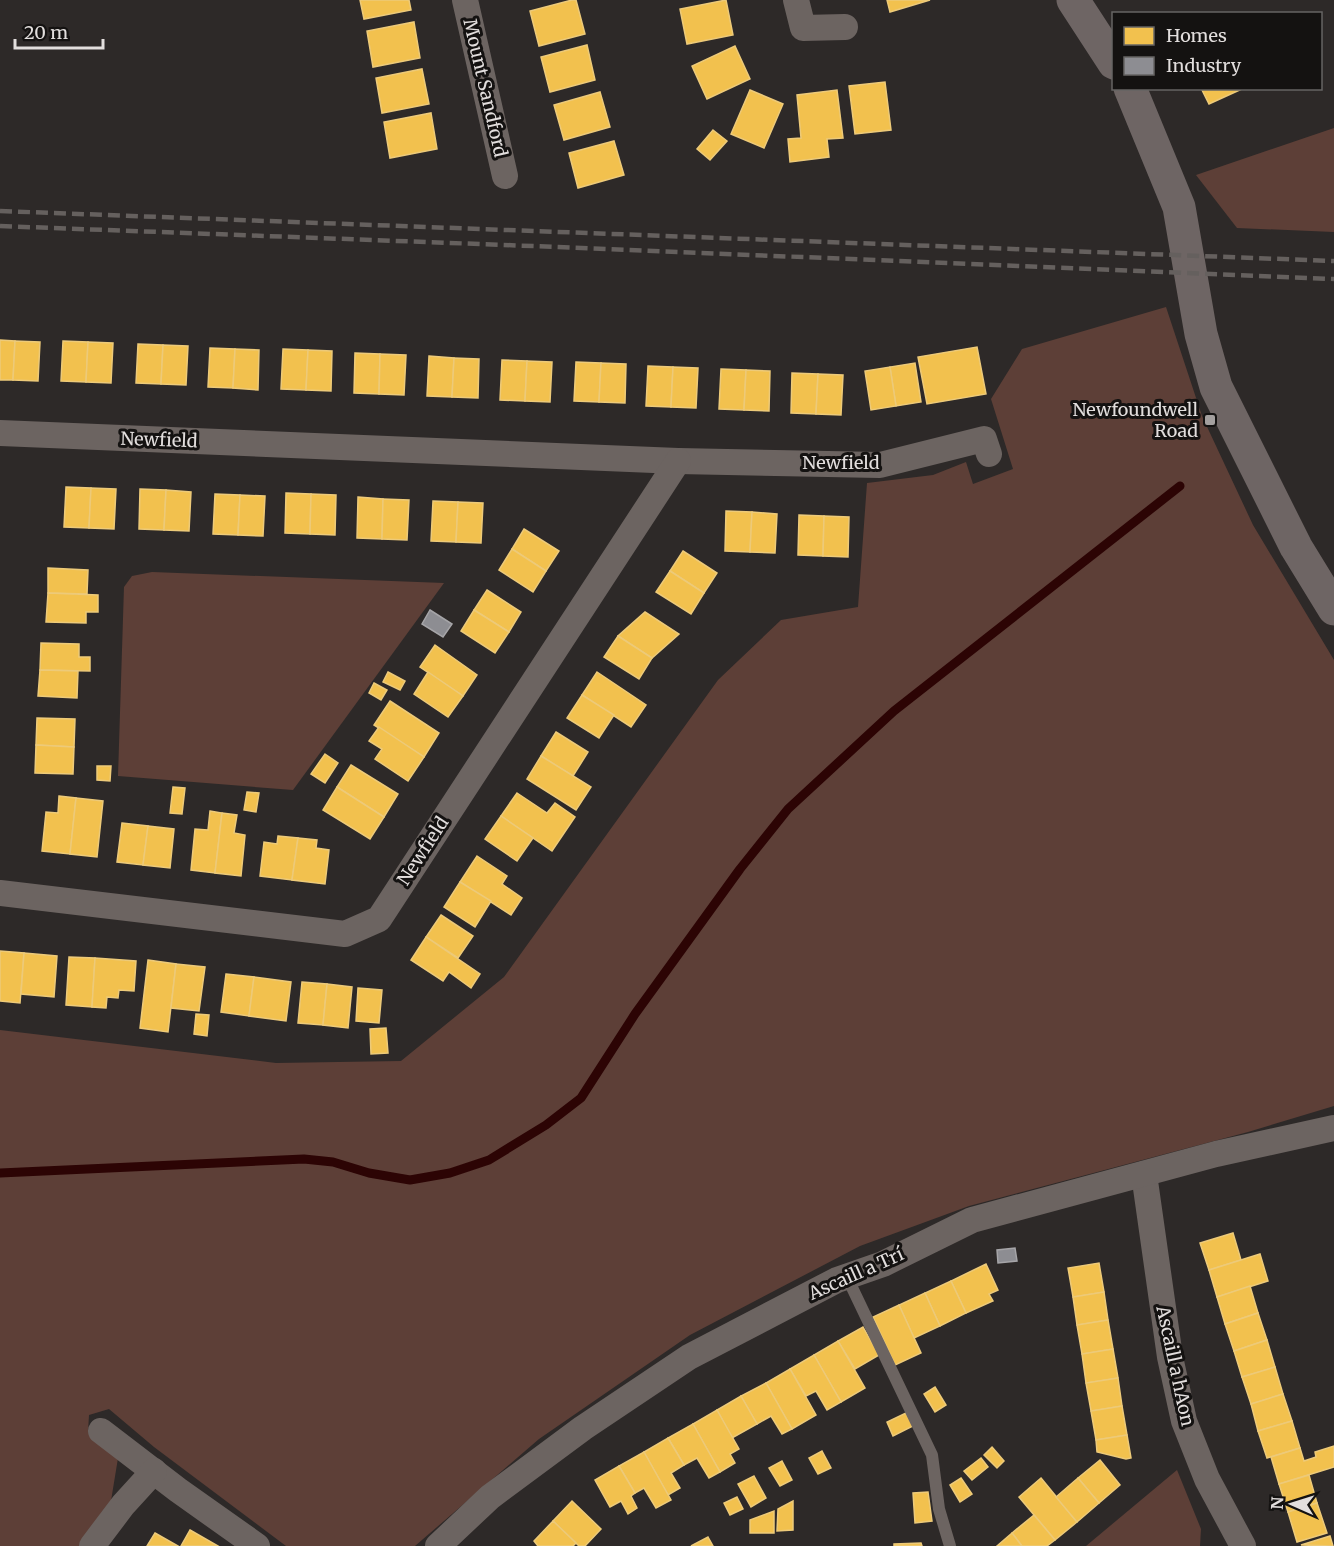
<svg xmlns="http://www.w3.org/2000/svg" width="1334" height="1546" font-family="Merriweather,serif">
<style>
.green{fill:#5d3f37}
.homes{fill:#f2c14e;stroke:#edca79;stroke-width:1.5}
.industry{fill:#8d8d92;stroke:#a6a5a8;stroke-width:1.5}
.lines{fill:none;stroke-linecap:round;stroke-linejoin:round}
.stream{stroke:#2c0404;stroke-width:9}
.lane{stroke:#6c6461;stroke-width:12}
.street{stroke:#6c6461;stroke-width:26}
.secondary{stroke:#6e6564;stroke-width:33}
.rail{stroke:#65605e;stroke-width:4.5;stroke-dasharray:12 6;stroke-linecap:butt}
.poi-dot{fill:#a39f9e;stroke:#141211;stroke-width:2}
.labels{text-anchor:middle;stroke-width:6;stroke-linejoin:round;paint-order:stroke}
.street-label{font-size:18px;fill:#e2dedd;stroke:#141211}
.poi-label{font-size:18px;fill:#e2dedd;stroke:#141211;text-anchor:end}
</style>
<rect width="100%" height="100%" fill="#2d2928"/>
<g class="green">
<path d="M1334 128V232L1237 228 1196 175Z"/>
<path d="M1166 307 1202 416 1253 525 1334 660V1106L1248 1132 969 1206 860 1246 690 1335 539 1439 415 1546H286L154 1447 109 1409 89 1415 88 1432 118 1458 110 1507 79 1546H0V1030L276 1063 401 1061 504 977 718 680 781 620 858 607 867 483 933 475 966 462 973 484 1013 469 991 399 1022 349Z"/>
<path d="M152 572 444 583 293 790 118 776 124 587 132 576Z"/>
<path d="M1177 1470 1201 1529 1200 1546H1086Z"/>
</g>
<g class="homes">
<path d="M360 0H409L411 10 364 19Z"/>
<path d="M572 0H576L585 34 539 46 530 11Z"/>
<path d="M726 0 733 35 687 44 680 9Z"/>
<path d="M887 0H930L890 12Z"/>
<path d="M414 22 420 58 373 67 367 31Z"/>
<path d="M587 45 595 80 550 92 541 57Z"/>
<path d="M735 46 750 79 707 99 692 66Z"/>
<path d="M422 69 429 104 382 113 376 78Z"/>
<path d="M885 82 891 130 855 134 849 86Z"/>
<path d="M1201 88H1244L1209 104Z"/>
<path d="M750 90 783 104 764 148 731 134Z"/>
<path d="M837 90 843 138 827 139 829 157 790 162 788 139 801 138 797 95Z"/>
<path d="M600 92 610 127 564 140 554 105Z"/>
<path d="M431 113 437 149 390 158 384 122Z"/>
<path d="M713 130 727 141 710 160 697 149Z"/>
<path d="M614 141 624 175 578 188 569 153Z"/>
<path d="M0 340 15 341 13 380H0Z"/>
<path d="M15 341 40 342 38 381 13 380Z"/>
<path d="M63 341 88 342 86 382 61 381Z"/>
<path d="M88 342 113 343 111 383 86 382Z"/>
<path d="M138 344 163 345 161 384 136 383Z"/>
<path d="M163 345 188 346 186 385 161 384Z"/>
<path d="M977 347 986 394 927 404 918 357Z"/>
<path d="M210 348 235 349 233 388 208 387Z"/>
<path d="M235 349 259 350 258 390 233 388Z"/>
<path d="M283 349 308 350 306 390 281 389Z"/>
<path d="M308 350 332 351 331 391 306 390Z"/>
<path d="M355 353 380 354 379 394 354 393Z"/>
<path d="M380 354 406 355 404 395 379 394Z"/>
<path d="M429 356 454 358 452 397 427 396Z"/>
<path d="M454 358 479 359 478 398 452 397Z"/>
<path d="M502 360 527 361 525 401 500 400Z"/>
<path d="M527 361 552 362 550 402 525 401Z"/>
<path d="M576 362 601 363 599 402 574 401Z"/>
<path d="M601 363 626 364 625 403 599 402Z"/>
<path d="M915 363 921 402 896 406 890 367Z"/>
<path d="M648 366 673 367 671 407 646 406Z"/>
<path d="M673 367 698 368 696 408 671 407Z"/>
<path d="M890 367 896 406 871 410 865 371Z"/>
<path d="M721 369 746 370 744 410 719 409Z"/>
<path d="M746 370 770 371 769 411 744 410Z"/>
<path d="M792 373 818 374 816 414 791 413Z"/>
<path d="M818 374 843 375 841 415 816 414Z"/>
<path d="M66 487 91 488 89 528 64 527Z"/>
<path d="M91 488 116 489 114 529 89 528Z"/>
<path d="M140 489 166 490 164 530 139 529Z"/>
<path d="M166 490 191 492 189 531 164 530Z"/>
<path d="M286 493 311 494 310 534 285 533Z"/>
<path d="M215 494 240 495 238 535 213 534Z"/>
<path d="M311 494 336 495 335 535 310 534Z"/>
<path d="M240 495 265 496 263 536 238 535Z"/>
<path d="M358 497 383 499 382 539 357 538Z"/>
<path d="M383 499 409 500 407 540 382 539Z"/>
<path d="M433 501 458 502 456 542 431 541Z"/>
<path d="M458 502 483 503 481 543 456 542Z"/>
<path d="M726 511 752 512 750 552 725 551Z"/>
<path d="M752 512 777 514 775 553 750 552Z"/>
<path d="M799 515 824 516 823 556 798 555Z"/>
<path d="M824 516 849 517 848 557 823 556Z"/>
<path d="M524 529 559 551 546 571 512 549Z"/>
<path d="M512 549 546 571 533 592 499 570Z"/>
<path d="M683 551 717 573 704 593 670 571Z"/>
<path d="M48 568 88 570 87 594 48 593Z"/>
<path d="M670 571 704 593 691 614 656 592Z"/>
<path d="M487 590 521 612 509 632 474 610Z"/>
<path d="M48 593 98 595V612H86V623L46 622Z"/>
<path d="M474 610 509 632 495 653 461 631Z"/>
<path d="M645 612 679 634 652 658 618 636Z"/>
<path d="M618 636 652 658 639 679 604 657Z"/>
<path d="M41 643 79 644V657H90V671L40 670Z"/>
<path d="M435 645 477 675 463 696 420 667Z"/>
<path d="M40 670 78 671 77 698 38 696Z"/>
<path d="M388 672 405 681 400 690 383 682Z"/>
<path d="M428 672 463 696 448 717 414 694Z"/>
<path d="M597 672 646 705 631 727 582 695Z"/>
<path d="M374 683 387 690 381 700 369 693Z"/>
<path d="M582 695 614 715 599 738 567 718Z"/>
<path d="M390 701 439 733 424 757 374 725Z"/>
<path d="M37 718 75 719 74 747 36 745Z"/>
<path d="M379 727 424 757 408 781 375 759 382 749 369 741Z"/>
<path d="M556 732 588 752 573 776 541 756Z"/>
<path d="M36 745 74 747 73 774 35 773Z"/>
<path d="M325 754 338 763 325 783 311 774Z"/>
<path d="M541 756 591 787 576 810 527 779Z"/>
<path d="M351 765 398 794 384 817 337 787Z"/>
<path d="M97 766H111L110 781 97 780Z"/>
<path d="M173 787 185 788 182 814 170 813Z"/>
<path d="M337 787 384 817 370 839 323 810Z"/>
<path d="M247 792 259 793 256 812 244 810Z"/>
<path d="M517 793 547 813 555 803 575 817 552 851 501 816Z"/>
<path d="M59 796 76 798 70 854 42 851 46 812 58 813Z"/>
<path d="M76 798 103 801 97 857 70 854Z"/>
<path d="M210 811 222 813 215 873 191 870 195 829 208 830Z"/>
<path d="M222 813 237 815 234 833 245 835 241 876 215 873Z"/>
<path d="M501 816 533 838 517 861 485 839Z"/>
<path d="M122 823 148 826 143 865 117 862Z"/>
<path d="M148 826 174 829 170 868 143 865Z"/>
<path d="M278 836 298 838 292 880 260 876 264 842 277 844Z"/>
<path d="M298 838 317 840 316 848 329 850 325 884 292 880Z"/>
<path d="M477 856 507 876 502 884 522 898 511 915 460 882Z"/>
<path d="M460 882 491 901 475 927 444 907Z"/>
<path d="M441 915 473 936 458 958 426 937Z"/>
<path d="M426 937 480 974 471 988 449 972 443 981 411 960Z"/>
<path d="M0 951 24 953 20 1003 0 1001Z"/>
<path d="M24 953 57 956 54 997 21 994Z"/>
<path d="M69 957 95 958 92 1007 66 1005Z"/>
<path d="M95 958 136 961 134 991 119 990 118 998 107 997 106 1008 92 1007Z"/>
<path d="M148 960 176 964 168 1032 140 1028Z"/>
<path d="M176 964 205 967 199 1011 171 1008Z"/>
<path d="M226 974 254 977 249 1016 221 1012Z"/>
<path d="M254 977 291 982 286 1021 249 1016Z"/>
<path d="M302 982 327 984 323 1025 298 1023Z"/>
<path d="M327 984 352 987 348 1028 323 1025Z"/>
<path d="M358 988 382 990 379 1023 356 1021Z"/>
<path d="M196 1014 209 1015 207 1036 194 1034Z"/>
<path d="M386 1028 388 1053 371 1054 370 1029Z"/>
<path d="M1233 1233 1241 1260 1209 1270 1200 1243Z"/>
<path d="M1260 1254 1268 1281 1217 1297 1209 1270Z"/>
<path d="M1099 1263 1104 1292 1073 1297 1068 1268Z"/>
<path d="M986 1264 998 1290 989 1294 993 1301 966 1313 951 1281Z"/>
<path d="M951 1281 966 1313 940 1326 925 1293Z"/>
<path d="M1250 1286 1258 1313 1225 1324 1217 1297Z"/>
<path d="M1104 1292 1108 1320 1077 1325 1073 1297Z"/>
<path d="M925 1293 940 1326 914 1338 899 1305Z"/>
<path d="M899 1305 921 1353 895 1365 873 1317Z"/>
<path d="M1258 1313 1267 1340 1234 1351 1225 1324Z"/>
<path d="M1108 1320 1113 1349 1082 1354 1077 1325Z"/>
<path d="M863 1327 879 1355 855 1369 838 1341Z"/>
<path d="M1267 1340 1275 1367 1242 1377 1234 1351Z"/>
<path d="M838 1341 865 1388 841 1402 814 1355Z"/>
<path d="M1113 1349 1118 1378 1086 1383 1082 1354Z"/>
<path d="M814 1355 841 1402 827 1410 816 1391 806 1396 790 1369Z"/>
<path d="M1275 1367 1283 1394 1251 1404 1242 1377Z"/>
<path d="M790 1369 816 1415 792 1429 766 1383Z"/>
<path d="M1118 1378 1122 1406 1091 1411 1086 1383Z"/>
<path d="M766 1383 792 1429 782 1434 771 1416 757 1424 741 1396Z"/>
<path d="M935 1387 946 1405 935 1412 924 1394Z"/>
<path d="M1283 1394 1292 1421 1258 1431 1251 1404Z"/>
<path d="M741 1396 757 1424 732 1438 717 1410Z"/>
<path d="M1122 1406 1127 1435 1096 1440 1091 1411Z"/>
<path d="M717 1410 739 1449 730 1454 735 1463 720 1472 693 1424Z"/>
<path d="M906 1413 913 1426 893 1436 887 1422Z"/>
<path d="M1292 1421 1300 1448 1267 1458 1258 1431Z"/>
<path d="M693 1424 720 1472 709 1478 697 1458 684 1465 668 1438Z"/>
<path d="M1127 1435 1131 1458 1126 1459 1097 1452 1096 1440Z"/>
<path d="M668 1438 684 1465 671 1473 680 1488 668 1495 644 1452Z"/>
<path d="M1334 1446V1467L1279 1484 1271 1457 1300 1448 1304 1461 1316 1457 1315 1452Z"/>
<path d="M992 1447 1004 1461 997 1468 984 1455Z"/>
<path d="M822 1451 831 1468 818 1474 809 1458Z"/>
<path d="M644 1452 671 1500 656 1508 644 1488 635 1493 619 1466Z"/>
<path d="M981 1458 988 1467 972 1480 964 1471Z"/>
<path d="M1100 1460 1120 1485 1099 1503 1078 1478Z"/>
<path d="M782 1461 792 1480 780 1486 769 1468Z"/>
<path d="M619 1466 635 1493 631 1496 637 1508 628 1514 621 1501 610 1507 595 1480Z"/>
<path d="M1309 1475 1317 1503 1288 1512 1279 1484Z"/>
<path d="M754 1476 766 1498 751 1507 738 1484Z"/>
<path d="M961 1478 972 1494 960 1502 950 1485Z"/>
<path d="M1041 1478 1077 1522 1055 1540 1019 1497Z"/>
<path d="M1078 1478 1099 1503 1077 1522 1056 1497Z"/>
<path d="M928 1492 932 1521 915 1523 913 1493Z"/>
<path d="M737 1497 743 1509 730 1515 724 1503Z"/>
<path d="M572 1501 601 1529 585 1546H579L553 1521Z"/>
<path d="M793 1501V1530L777 1531 778 1509Z"/>
<path d="M1317 1503 1327 1533 1297 1542 1288 1512Z"/>
<path d="M774 1511V1533H750V1520Z"/>
<path d="M1034 1515 1055 1540 1047 1546H1022L1012 1533Z"/>
<path d="M553 1521 576 1543 573 1546H538L534 1541Z"/>
<path d="M190 1530 218 1546H181Z"/>
<path d="M155 1533 178 1546H147Z"/>
<path d="M1012 1533 1022 1546H997Z"/>
<path d="M1330 1536 1333 1546 1301 1545Z"/>
<path d="M708 1537 713 1546H691Z"/>
<path d="M921 1543 922 1546H894V1544Z"/>
</g>
<g class="industry">
<path d="M430 610 452 624 443 637 422 624Z"/>
<path d="M1015 1248 1017 1261 998 1263 997 1250Z"/>
</g>
<g class="lines">
<path class="stream" d="M0 1173 304 1159 333 1162 369 1173 410 1180 450 1173 489 1160 546 1125 581 1098 635 1014 740 869 788 809 894 711 1180 486"/>
<path class="lane" d="M847 1277 932 1455 939 1509 950 1546"/>
<g class="street">
<path d="M465 0 505 176"/>
<path d="M796 0 803 28 845 27"/>
<path d="M0 433 678 461 880 465 984 439 989 454"/>
<path d="M0 893 345 934 379 919 678 461"/>
<path d="M1144 1174 1170 1357 1184 1421 1207 1479 1243 1546"/>
<path d="M101 1431 178 1490 257 1546"/>
<path d="M92 1546 123 1505 154 1471"/>
<path d="M438 1546 490 1497 583 1428 689 1357 837 1280 883 1264 972 1220 1216 1154 1334 1128"/>
</g>
<g class="secondary">
<path d="M1073 0 1114 63"/>
<path d="M1130 88 1179 207 1201 334 1216 387 1296 547 1334 609"/>
</g>
<g class="rail">
<path d="M0 211 1334 261"/>
<path d="M0 226 558 247 1334 279"/>
</g>
</g>
<rect class="poi-dot" x="1204" y="414" width="12" height="12" rx="3"/>
<g class="labels">
<g class="street-label">
<text transform="translate(485 88) rotate(77)" y="6">Mount Sandford</text>
<text transform="translate(159 440) rotate(2)" y="6">Newfield</text>
<text x="841" y="469">Newfield</text>
<text transform="translate(423 851) rotate(-57)" y="6">Newfield</text>
<text transform="translate(856 1274) rotate(-24)" y="6">Ascaill a Trí</text>
<text transform="translate(1175 1366) rotate(78)" y="6">Ascaill a hAon</text>
</g>
<g class="poi-label">
<text x="1198" y="416">Newfoundwell<tspan x="1198" dy="21">Road</tspan></text>
</g>
</g>
<rect x="1112" y="12" width="210" height="78" fill="#141211" stroke="#666463" stroke-width="1.5"/>
<rect x="1124" y="27" width="30" height="18" fill="#f2c14e" stroke="#666463" stroke-width="1.5"/>
<text x="1166" y="42" font-size="18" fill="#e2dedd">Homes</text>
<rect x="1124" y="57" width="30" height="18" fill="#8d8d92" stroke="#666463" stroke-width="1.5"/>
<text x="1166" y="72" font-size="18" fill="#e2dedd">Industry</text>
<g transform="translate(1292 1504) rotate(273)" stroke="#141211" stroke-width="4.5" paint-order="stroke">
<path d="M0-4.5L10 22L0 15L-10 22Z" fill="#e2dedd"/>
<text y="-9" font-size="16" font-weight="bold" text-anchor="middle" fill="#e2dedd">N</text>
</g>
<path d="M15 39v9h88v-9" fill="none" stroke="#e2dedd" stroke-width="3"/>
<text x="24" y="39" font-size="18" fill="#e2dedd" stroke="#141211" stroke-width="4.5" paint-order="stroke">20 m</text>
</svg>
